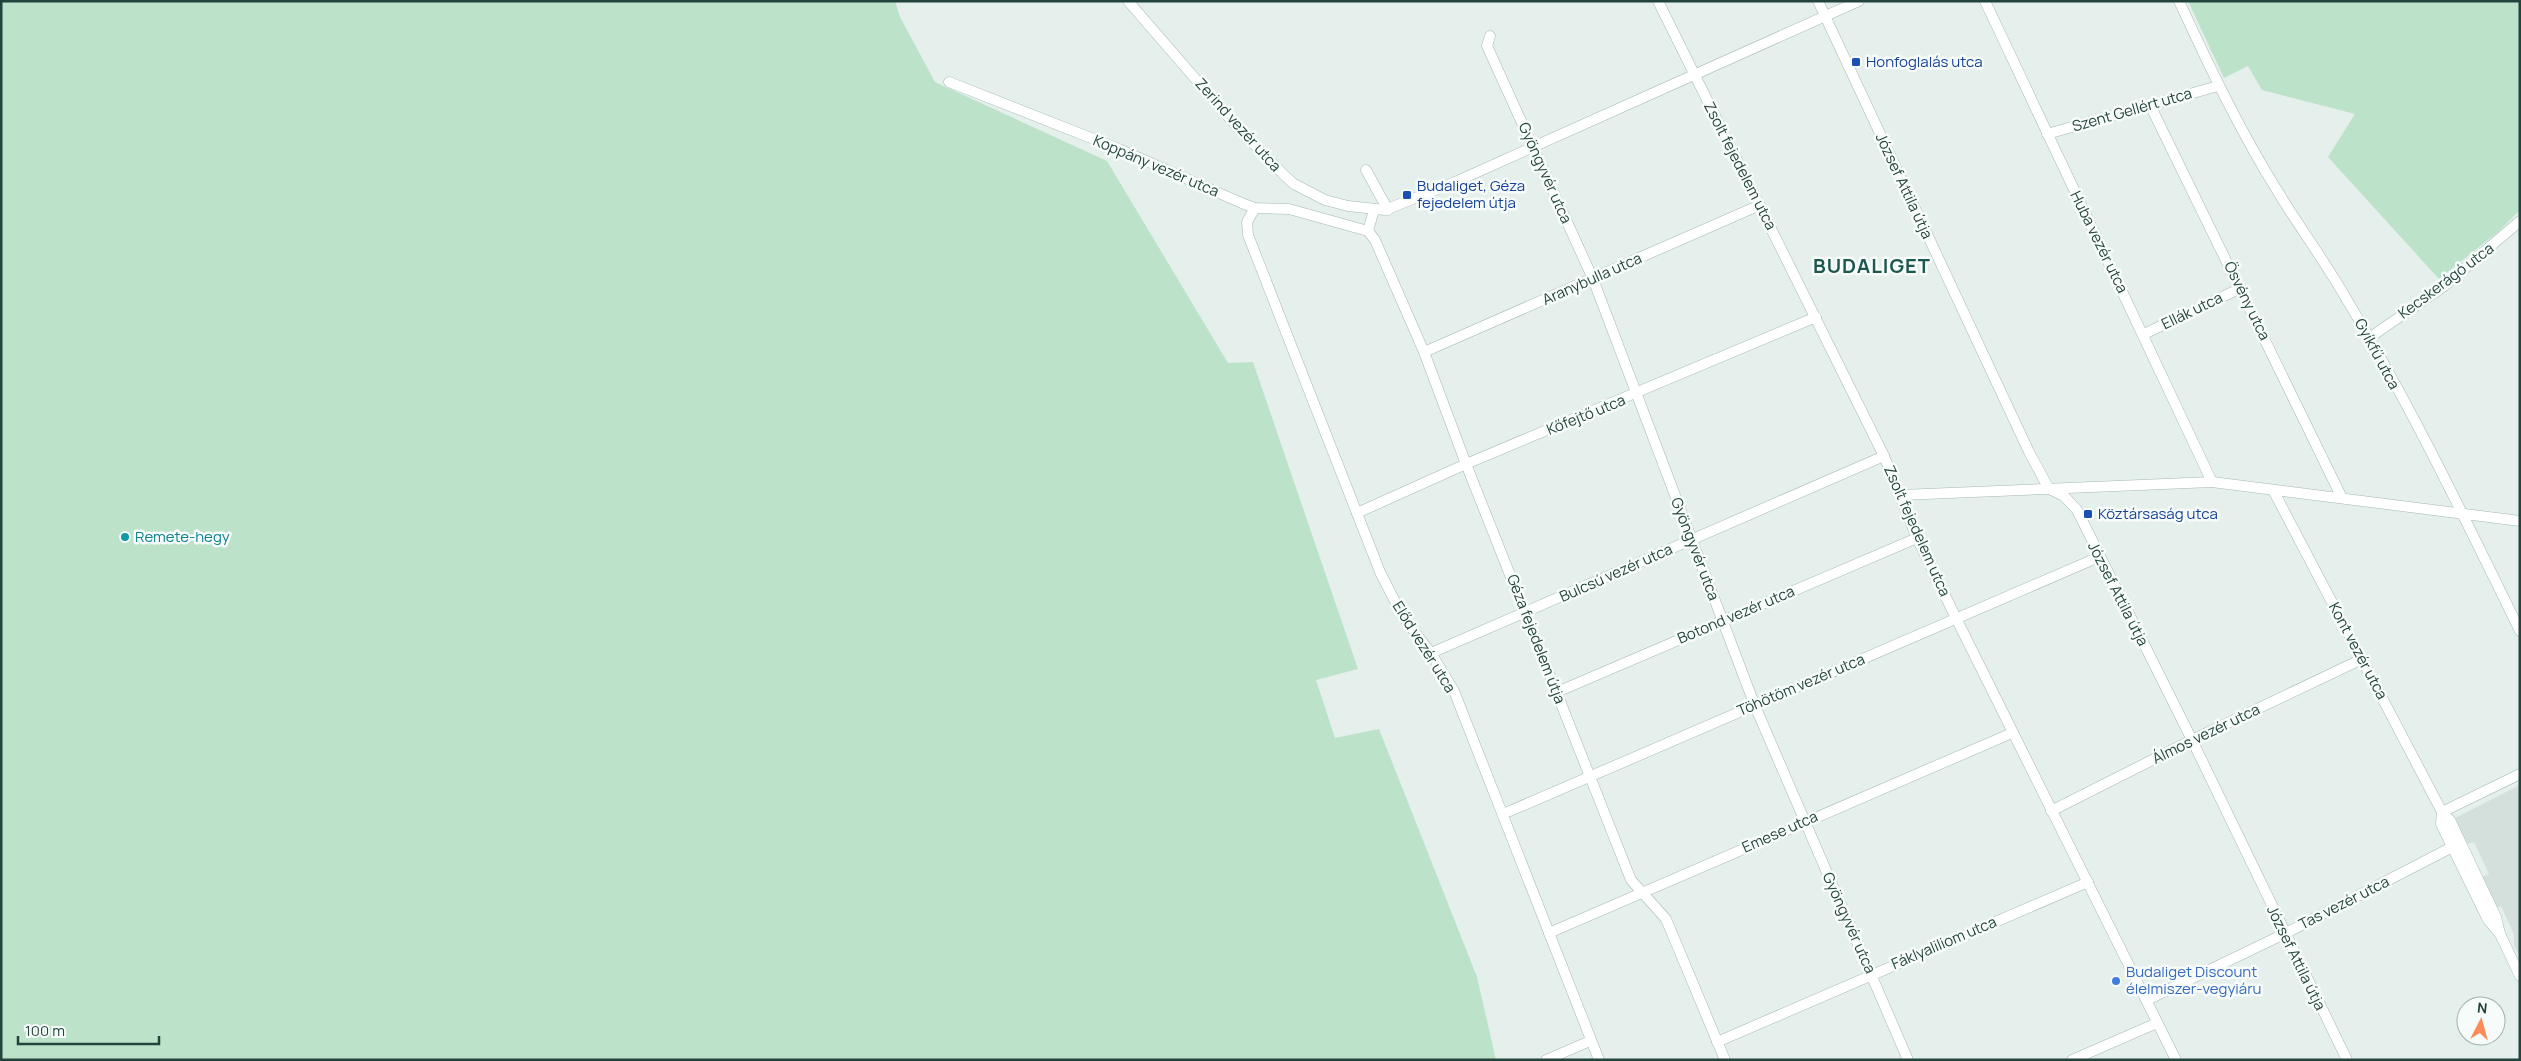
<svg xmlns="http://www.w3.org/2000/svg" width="2521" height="1061" font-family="Manrope,sans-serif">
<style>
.built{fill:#d3e0db}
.green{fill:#bde2ca}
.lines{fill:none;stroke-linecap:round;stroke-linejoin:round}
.minor-casing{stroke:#a7b8b4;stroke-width:11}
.minor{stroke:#fff;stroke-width:10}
.transit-dot{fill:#1a4fb4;stroke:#f7fbf9;stroke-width:2}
.culture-dot{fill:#0f9aa8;stroke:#f7fbf9;stroke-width:2}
.shop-dot{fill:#3f7fe0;stroke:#f7fbf9;stroke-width:2}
.labels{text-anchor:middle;stroke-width:5;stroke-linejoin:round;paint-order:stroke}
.transit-label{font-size:15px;fill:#164399;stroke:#f7fbf9;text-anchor:start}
.street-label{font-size:15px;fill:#22443d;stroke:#f7fbf9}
.culture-label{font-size:15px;fill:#0d838f;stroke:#f7fbf9;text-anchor:start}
.shop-label{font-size:15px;fill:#366cbe;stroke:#f7fbf9;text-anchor:start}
.district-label{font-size:20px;font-weight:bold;letter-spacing:1px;fill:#1c584e;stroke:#f7fbf9}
</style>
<rect width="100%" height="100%" fill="#e5efec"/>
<path class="built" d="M2520 785V957L2514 945V934L2501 906 2496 908 2482 877 2489 874 2474 842 2467 844 2455 818Z"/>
<g class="green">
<path d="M1 1H895L900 17 935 82 1107 161 1228 363 1253 362 1358 669 1316 680 1335 738 1379 729 1477 977 1496 1060H1Z"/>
<path d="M2188 1H2520V210L2498 232 2439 279 2328 157 2355 114 2262 90 2248 66 2224 78Z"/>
</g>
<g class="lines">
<g class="minor-casing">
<g id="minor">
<path d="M1128 1 1238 128 1285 176 1294 184 1325 200 1348 206 1385 210 1455 182 1859 1"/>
<path d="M1658 1 1884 456 1917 538 1956 618 2176 1060"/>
<path d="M1818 1 2029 452 2049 489 2064 496 2077 510 2192 740 2347 1060"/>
<path d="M1985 1 2212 482"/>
<path d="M2179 1C2209 66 2240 131 2278 192 2300 228 2326 263 2347 300 2411 406 2465 519 2520 631"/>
<path d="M1490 36 1487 46 1593 279 1755 706 1908 1060"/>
<path d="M949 82 1119 149 1244 204 1255 208 1289 209 1368 231"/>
<path d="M2150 105 2342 498"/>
<path d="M2047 134 2218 86"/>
<path d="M1366 170 1388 210"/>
<path d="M1255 208 1247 222 1248 235 1380 572 1403 617 1431 653 1454 691 1599 1060"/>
<path d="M1368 231 1375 240 1424 352 1466 464 1631 880 1666 919 1725 1060"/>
<path d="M1368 231 1374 210"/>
<path d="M2144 334 2241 288"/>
<path d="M2369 338 2443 287 2520 221"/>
<path d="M1424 352 1760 205"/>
<path d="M2273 490 2442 812 2450 820 2496 917 2500 934"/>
<path d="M1901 495 2212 482 2520 521"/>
<path d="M1357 513 1466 464 1816 317"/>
<path d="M1431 653 1884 456"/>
<path d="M1557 692 1917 538"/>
<path d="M2051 811 2192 740 2362 659"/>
<path d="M2442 812 2441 824 2488 920 2500 934 2520 976"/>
<path d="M2442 812 2520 774"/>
<path d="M1503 814 2099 557"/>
<path d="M1549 933 2012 733"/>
<path d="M2147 1000 2284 934 2460 843"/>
<path d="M1717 1042 2088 882"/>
<path d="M1546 1060 1590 1041"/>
<path d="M2072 1060 2157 1023"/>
</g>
</g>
<use href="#minor" class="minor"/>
</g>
<g class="transit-dot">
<rect x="1851" y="57" width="10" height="10" rx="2.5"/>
<rect x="1402" y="190" width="10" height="10" rx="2.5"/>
<rect x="2083" y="509" width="10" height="10" rx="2.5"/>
</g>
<circle class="culture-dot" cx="125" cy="537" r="5"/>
<circle class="shop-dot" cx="2116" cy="981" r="5"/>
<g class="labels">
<g class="transit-label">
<text x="1866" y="67">Honfoglalás utca</text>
<text x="1417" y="191">Budaliget, Géza<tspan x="1417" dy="17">fejedelem útja</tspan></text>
<text x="2098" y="519">Köztársaság utca</text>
</g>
<g class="street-label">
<text transform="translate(2132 110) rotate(-16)" y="5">Szent Gellért utca</text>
<text transform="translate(1238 125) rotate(48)" y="5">Zerind vezér utca</text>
<text transform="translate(1156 166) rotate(23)" y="5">Koppány vezér utca</text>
<text transform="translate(1740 166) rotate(63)" y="5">Zsolt fejedelem utca</text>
<text transform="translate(1545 173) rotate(66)" y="5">Gyöngyvér utca</text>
<text transform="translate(1904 186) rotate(65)" y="5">József Attila útja</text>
<text transform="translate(2099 242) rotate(64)" y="5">Huba vezér utca</text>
<text transform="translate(1592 279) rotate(-24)" y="5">Aranybulla utca</text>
<text transform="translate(2446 281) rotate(-37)" y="5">Kecskerágó utca</text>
<text transform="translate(2247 301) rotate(64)" y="5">Ösvény utca</text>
<text transform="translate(2192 311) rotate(-26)" y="5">Ellák utca</text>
<text transform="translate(2377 354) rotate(62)" y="5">Gyíkfű utca</text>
<text transform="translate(1586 415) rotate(-22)" y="5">Kőfejtő utca</text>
<text transform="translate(1917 531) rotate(66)" y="5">Zsolt fejedelem utca</text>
<text transform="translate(1695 549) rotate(69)" y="5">Gyöngyvér utca</text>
<text transform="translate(1616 573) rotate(-24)" y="5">Bulcsú vezér utca</text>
<text transform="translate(2118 594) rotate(63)" y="5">József Attila útja</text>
<text transform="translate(1736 615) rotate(-23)" y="5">Botond vezér utca</text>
<text transform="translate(1536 639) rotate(69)" y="5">Géza fejedelem útja</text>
<text transform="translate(1424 647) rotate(58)" y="5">Előd vezér utca</text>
<text transform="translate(2358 651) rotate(62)" y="5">Kont vezér utca</text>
<text transform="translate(1801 685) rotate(-23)" y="5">Töhötöm vezér utca</text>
<text transform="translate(2206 734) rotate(-26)" y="5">Álmos vezér utca</text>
<text transform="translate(1780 832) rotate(-24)" y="5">Emese utca</text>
<text transform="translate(2344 903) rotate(-27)" y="5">Tas vezér utca</text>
<text transform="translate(1849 923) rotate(66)" y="5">Gyöngyvér utca</text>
<text transform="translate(1944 943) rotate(-23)" y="5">Fáklyaliliom utca</text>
<text transform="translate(2296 958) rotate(64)" y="5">József Attila útja</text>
</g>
<g class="culture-label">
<text x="135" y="542">Remete-hegy</text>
</g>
<g class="shop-label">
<text x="2126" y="977">Budaliget Discount<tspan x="2126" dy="17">élelmiszer-vegyiáru</tspan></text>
</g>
<g class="district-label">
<text x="1872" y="273">BUDALIGET</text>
</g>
</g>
<rect width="2521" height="1061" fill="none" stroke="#22443d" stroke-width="5"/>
<g transform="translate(2481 1021) rotate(6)"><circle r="24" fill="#f7fbf9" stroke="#a2b2ae"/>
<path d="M0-4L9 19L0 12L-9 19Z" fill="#fc8c57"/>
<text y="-8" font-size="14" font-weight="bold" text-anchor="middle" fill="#22443d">N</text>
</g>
<path d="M18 1036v8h141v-8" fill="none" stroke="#22443d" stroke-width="2.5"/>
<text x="25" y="1036" font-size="15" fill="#22443d" stroke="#f7fbf9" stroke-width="4" paint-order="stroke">100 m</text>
</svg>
